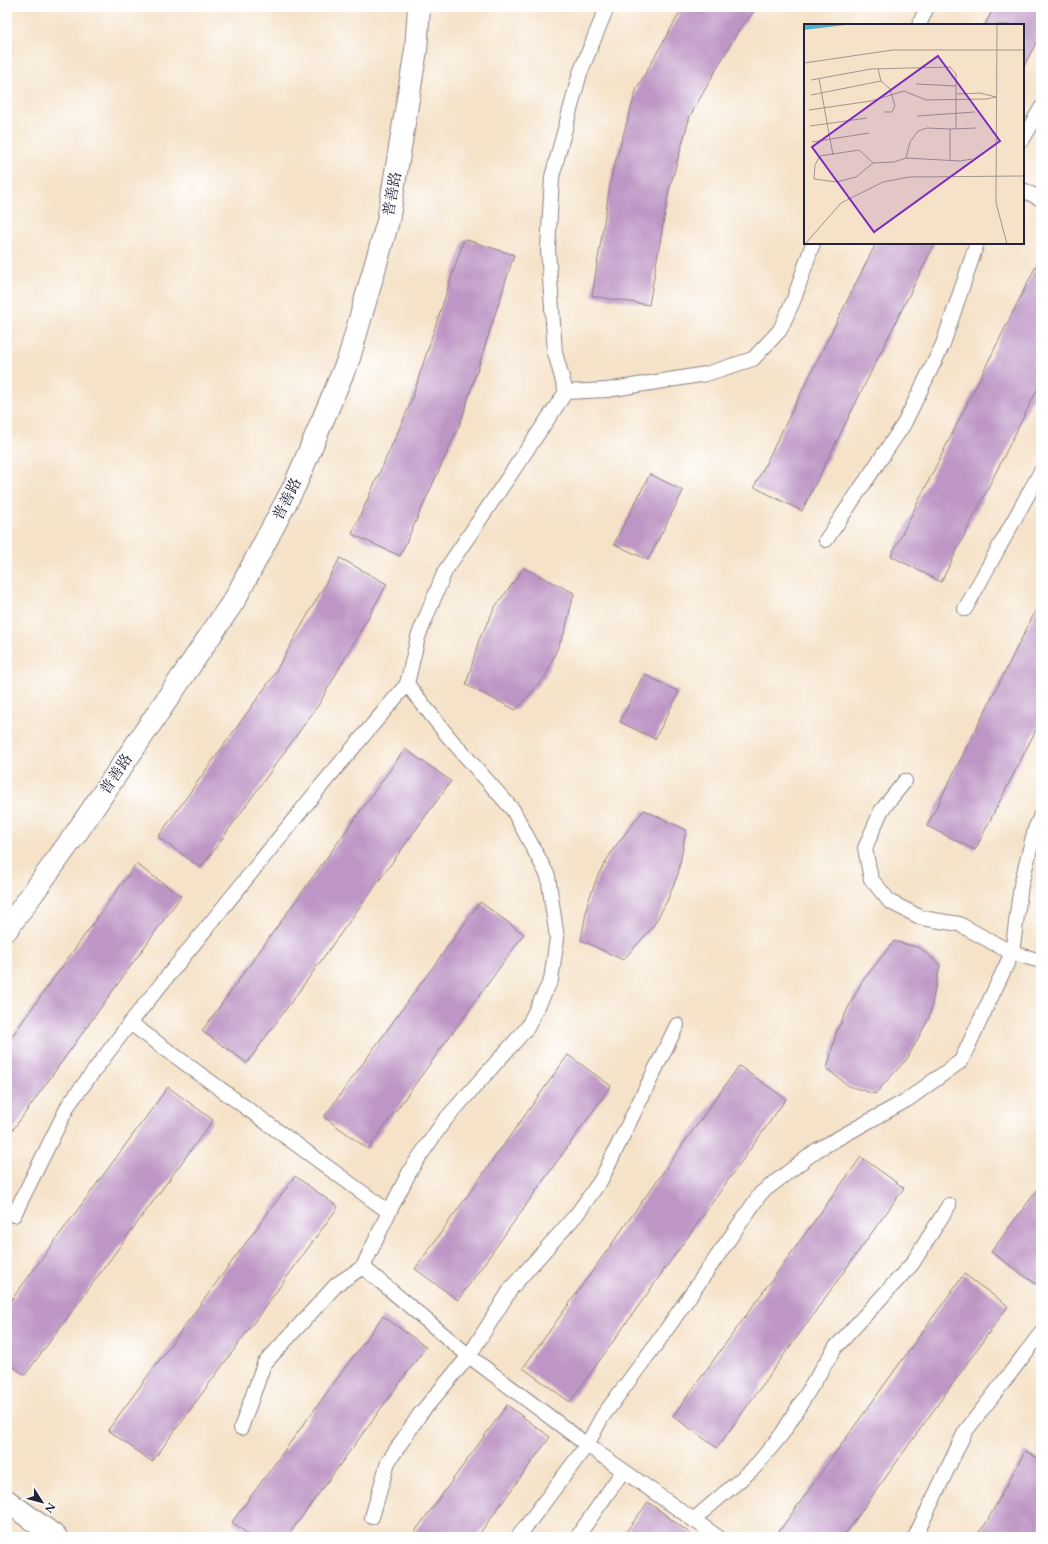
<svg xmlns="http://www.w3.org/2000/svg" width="1048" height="1544" font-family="Cardo,'Noto Serif SC',serif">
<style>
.building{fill:#be96c5}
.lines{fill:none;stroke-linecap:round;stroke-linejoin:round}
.lane-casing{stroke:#8c8282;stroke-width:16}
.street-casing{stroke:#8c8282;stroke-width:24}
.secondary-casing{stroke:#8c8282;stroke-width:24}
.lane{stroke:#fff;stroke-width:14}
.street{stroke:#fff;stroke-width:22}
.secondary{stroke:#fff;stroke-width:22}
.labels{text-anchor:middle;stroke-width:3.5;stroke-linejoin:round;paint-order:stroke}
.street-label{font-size:15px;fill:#22223b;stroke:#fff}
.inset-road{fill:none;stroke:#a19590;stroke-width:1}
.view{fill:#7b2cbf;fill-opacity:0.15;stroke:#7b2cbf;stroke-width:2}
.inset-edge{fill:none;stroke:#22223b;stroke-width:2}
</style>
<rect width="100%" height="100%" fill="#fff"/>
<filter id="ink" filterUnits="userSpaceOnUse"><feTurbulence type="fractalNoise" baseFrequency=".025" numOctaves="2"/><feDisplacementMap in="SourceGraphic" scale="8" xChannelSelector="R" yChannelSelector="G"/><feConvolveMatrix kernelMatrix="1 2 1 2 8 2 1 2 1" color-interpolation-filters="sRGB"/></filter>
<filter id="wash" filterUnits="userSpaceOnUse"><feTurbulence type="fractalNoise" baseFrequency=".012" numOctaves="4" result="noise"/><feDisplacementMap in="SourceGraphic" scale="16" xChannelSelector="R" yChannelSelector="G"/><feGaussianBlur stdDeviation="0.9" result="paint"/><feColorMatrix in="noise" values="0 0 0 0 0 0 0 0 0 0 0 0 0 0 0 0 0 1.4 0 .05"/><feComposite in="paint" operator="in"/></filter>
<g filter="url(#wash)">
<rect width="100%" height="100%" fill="#f5e2c8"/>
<g id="blocks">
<g class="building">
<path d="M683 7H757L738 31 690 116 669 190 649 305 592 296 612 173 637 88Z"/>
<path d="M994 7H1041V33L1023 68V25H985Z"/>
<path d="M464 239 514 255 460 424 400 556 352 534 409 407Z"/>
<path d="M876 243H935L802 511 754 487Z"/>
<path d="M1041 256V382L941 582 891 556Z"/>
<path d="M650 474 683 491 648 560 614 544Z"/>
<path d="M340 558 387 584 319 704 201 868 158 837 272 678Z"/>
<path d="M524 568 574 593 565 631 545 677 516 710 466 685 479 640 495 607Z"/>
<path d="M1041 600V720L975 850 927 826Z"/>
<path d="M644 674 679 692 655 739 620 722Z"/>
<path d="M405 749 451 781 247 1063 202 1031Z"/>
<path d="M644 810 686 830 678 874 667 901 652 928 623 960 581 940 588 902 598 875 614 848Z"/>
<path d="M136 864 181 896 7 1138V1043Z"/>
<path d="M480 902 524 934 368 1149 324 1117Z"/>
<path d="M894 941 920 948 940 965 929 1018 907 1059 875 1094 849 1086 827 1069 837 1030 861 983Z"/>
<path d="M568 1055 611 1086 458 1300 415 1269Z"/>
<path d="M739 1066 786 1099 570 1402 523 1368Z"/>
<path d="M168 1087 213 1120 25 1375 7 1362V1306Z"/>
<path d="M861 1157 904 1188 717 1448 673 1416Z"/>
<path d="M295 1176 338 1207 152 1462 108 1430Z"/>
<path d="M1041 1185V1277L1036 1284 991 1252Z"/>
<path d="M964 1274 1008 1306 843 1537H775Z"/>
<path d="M383 1316 426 1347 287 1537H252L232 1522Z"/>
<path d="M507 1405 550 1437 477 1537H411Z"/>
<path d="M1025 1451 1041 1460V1537H974L985 1525Z"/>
<path d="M648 1502 695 1537 623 1536Z"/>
</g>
</g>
</g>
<g filter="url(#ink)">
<use href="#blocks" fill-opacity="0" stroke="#8c8282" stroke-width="1"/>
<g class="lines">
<g class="lane-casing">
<g id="lane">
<path d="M919 25 927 7"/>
<path d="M1023 139 1041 108"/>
<path d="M1023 190 1041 199"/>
<path d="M566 392 607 390 706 374 753 359 780 330 794 299 813 243"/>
<path d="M826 540 904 424 943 344 977 243"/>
<path d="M965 609 1041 471"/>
<path d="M905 781 881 811 865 848 871 879 890 902 922 918 959 924 1012 953 1041 961"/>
<path d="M130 1023 389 1212 363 1267 337 1284 264 1364 241 1428"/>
<path d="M389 1212 411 1169 444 1121 527 1028 551 980 557 938 548 876 513 810 447 735 407 684"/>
<path d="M14 1215 69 1104 130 1023 321 786 407 684 418 637 445 571 566 392 555 353 548 249 552 177 580 73 607 7"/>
<path d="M363 1267 469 1356 587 1445 718 1537"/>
<path d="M372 1517 388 1462 420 1414 469 1356 512 1287 577 1214 601 1180 677 1025"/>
<path d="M693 1520 754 1468 782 1434 835 1348 912 1264 949 1205"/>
<path d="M518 1537 587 1445 602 1417 662 1336 761 1193 817 1150 907 1100 961 1061 1012 953 1021 885 1035 829 1041 815"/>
<path d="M577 1537 623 1471"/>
<path d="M915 1537 965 1432 1041 1333"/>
</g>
</g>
<g class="street-casing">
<path id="street" d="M7 929 77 832 235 599 295 485 349 358 388 221 416 50 419 7"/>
</g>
<g class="secondary-casing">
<path id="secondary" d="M7 1501 56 1537"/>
</g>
<use href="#lane" class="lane"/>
<use href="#street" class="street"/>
<use href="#secondary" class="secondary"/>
</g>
</g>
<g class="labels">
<g class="street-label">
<text transform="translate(392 194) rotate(-80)" y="5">普善路</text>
<text transform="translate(287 499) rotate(-63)" y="5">普善路</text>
<text transform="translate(116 774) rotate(-56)" y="5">普善路</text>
</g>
</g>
<g transform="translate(804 24)">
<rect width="220" height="220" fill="#f5e2c8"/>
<path d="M0 0H49L0 6Z" fill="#4eb1cd"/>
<path class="inset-road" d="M193 0 192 179 203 220M0 39 89 26H220M74 45 77 57 86 65 91 82 88 88H80M15 55 29 131M7 56 67 45 146 43 152 50V104M112 60 153 62M7 71 77 57M5 86 67 77 100 67 122 76 182 75 192 73 176 69 153 70M113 92 171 88M6 102 63 94M8 118 65 109M102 134 106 118 114 107 123 104 146 105M146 137V105L172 104M69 139 55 126 16 132 11 141 10 155 33 158 52 153 69 139 90 138 102 134 156 137 168 135M1 220 37 179 79 158 105 153 220 152"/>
<path class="view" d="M134 32 196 117 70 208 8 123Z"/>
<rect width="220" height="220" class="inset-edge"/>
</g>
<rect width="1048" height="1544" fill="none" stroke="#fff" stroke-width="24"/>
<g transform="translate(42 1502) rotate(126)" stroke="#ffffff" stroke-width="3" paint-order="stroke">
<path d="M0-3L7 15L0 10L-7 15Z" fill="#22223b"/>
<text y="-6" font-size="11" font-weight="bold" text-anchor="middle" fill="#22223b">N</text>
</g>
</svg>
